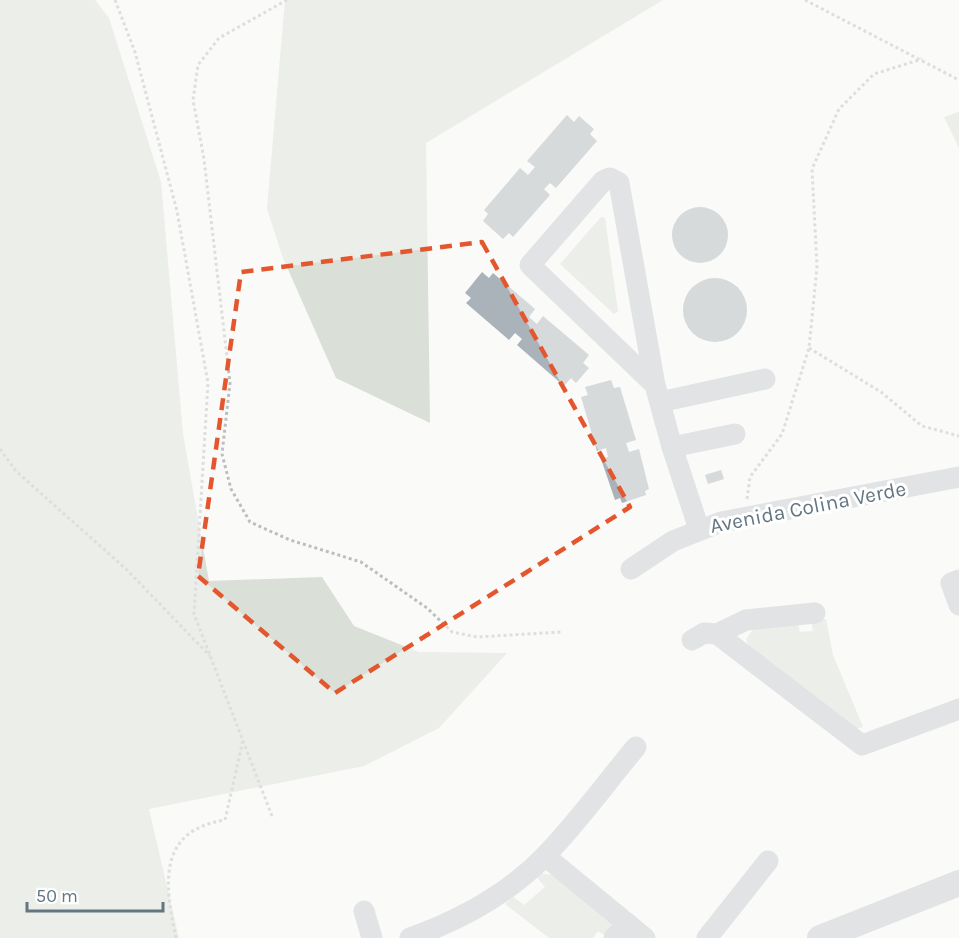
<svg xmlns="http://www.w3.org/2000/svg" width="959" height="938" font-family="Karla,sans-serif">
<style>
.green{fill:#dadfd7}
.building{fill:#aab3b9}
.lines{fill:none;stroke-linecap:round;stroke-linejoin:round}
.path{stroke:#bbbfc2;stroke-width:3;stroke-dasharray:3 3;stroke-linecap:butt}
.minor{stroke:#c3c8cc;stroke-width:21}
.tertiary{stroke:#c3c8cc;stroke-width:26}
.marked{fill:none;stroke:#e4572e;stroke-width:4.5;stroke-dasharray:12 8;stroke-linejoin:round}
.labels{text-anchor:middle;stroke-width:6;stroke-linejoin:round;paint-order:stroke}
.street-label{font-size:21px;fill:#657683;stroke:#fff}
</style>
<rect width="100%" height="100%" fill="#fafaf8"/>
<g class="green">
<path d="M0 0H95L109 18 161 182 183 434 209 581 322 577 354 626 419 652 507 653 439 728 364 766 149 809 179 938H0Z"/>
<path d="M285 0H663L426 143 430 423 336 378 283 258 267 209Z"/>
<path d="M959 112V148L944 117Z"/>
<path d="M601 217 605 218 618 311 614 314 560 264Z"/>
<path d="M826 619 833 655 863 727 852 730 751 651 746 640 753 629 798 624 800 632 813 631 811 620Z"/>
<path d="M539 873 559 876 614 922 609 938 598 931 593 938H549L505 904 513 897 524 905 545 887 535 875Z"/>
</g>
<g class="building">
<path d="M567 115 574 122 579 116 594 129 590 134 597 141 556 188 550 183 544 189 550 195 513 237 509 233 503 239 483 221 488 214 484 210 520 168 528 175 535 167 527 161Z"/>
<circle cx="700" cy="235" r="28"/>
<path d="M482 272 489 278 493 273 535 309 529 317 537 324 543 316 589 355 583 363 589 368 576 383 571 378 564 386 517 345 522 339 515 333 509 340 466 303 471 298 465 293Z"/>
<circle cx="715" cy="310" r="32"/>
<path d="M611 380 614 388 620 387 636 440 626 443 629 452 639 449 649 489 645 491 646 495 622 503 620 498 615 500 601 459 608 457 606 448 597 451 581 397 588 395 585 387Z"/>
<path d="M721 470 724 479 708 484 705 475Z"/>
</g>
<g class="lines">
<g class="path">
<path d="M115 0 135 52 177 211 208 383 194 614 272 816"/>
<path d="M287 0 219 38 198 65 193 100 204 159 230 383 222 454 231 489 250 522 290 540 361 562 427 608 452 632 477 637 561 632"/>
<path d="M805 0 959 80"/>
<path d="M809 348 881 392 922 426 959 436"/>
<path d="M0 449 16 471 126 569 210 656"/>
<path d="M747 499 750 477 782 434 809 348 817 267 812 169 839 109 874 74 922 59"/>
<path d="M176 938C165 885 156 831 225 820L243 740"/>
</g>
<g class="minor">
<path d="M655 385 530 265 603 181 610 178 619 183 655 385 672 447 699 529"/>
<path d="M660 402 765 379"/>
<path d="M672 447 735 434"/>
<path d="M631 569 673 541 721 522 959 477"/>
<path d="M959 580 951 583 959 605"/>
<path d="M815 613 746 620 717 634 862 745 959 709"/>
<path d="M692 640 704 633 717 634"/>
<path d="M545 856 645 938"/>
<path d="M364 911 372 938"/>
<path d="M410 938C460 920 508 894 545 856 578 822 606 783 636 747"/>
<path d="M614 938 628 924"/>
<path d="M707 938 768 861"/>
</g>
<path class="tertiary" d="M820 938 959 883"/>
</g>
<path d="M0 0H959V938H0ZM482 242 630 507 335 693 198 576 241 272Z" fill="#fafaf8" fill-opacity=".55" fill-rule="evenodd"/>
<path class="marked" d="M482 242 630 507 335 693 198 576 241 272Z"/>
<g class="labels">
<g class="street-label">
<text transform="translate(808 507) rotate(-11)" y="7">Avenida Colina Verde</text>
</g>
</g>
<path d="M27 902v9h136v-9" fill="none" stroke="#657683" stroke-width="3"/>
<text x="36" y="902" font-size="18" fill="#657683" stroke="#ffffff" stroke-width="4.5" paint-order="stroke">50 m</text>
</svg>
